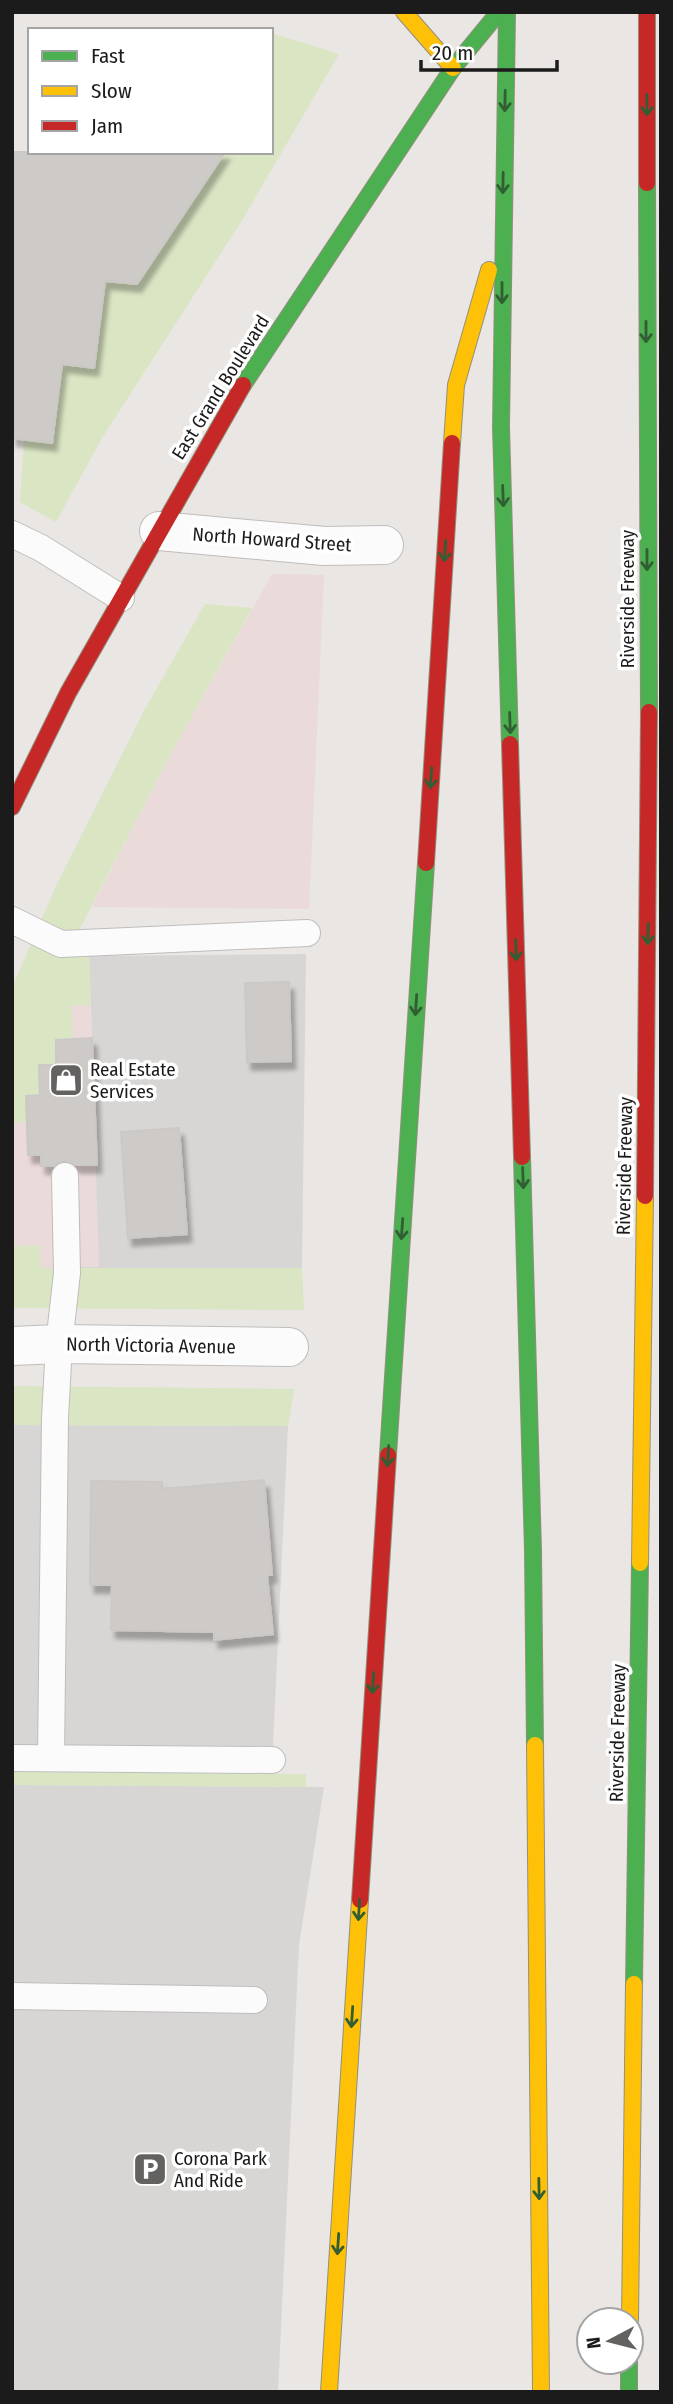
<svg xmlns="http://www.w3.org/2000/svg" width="673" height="2404" font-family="'Fira Sans Condensed',sans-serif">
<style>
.residential{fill:#d8d6d5}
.commercial{fill:#ebdada}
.grass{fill:#dae5c3}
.building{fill:#cecac8;stroke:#ccc8c5;stroke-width:2;filter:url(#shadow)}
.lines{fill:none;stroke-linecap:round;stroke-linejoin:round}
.lane-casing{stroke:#bfbdbc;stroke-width:28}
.street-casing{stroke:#bfbdbc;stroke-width:40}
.fast-casing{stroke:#92907d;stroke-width:18}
.slow-casing{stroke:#92907d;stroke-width:18}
.jam-casing{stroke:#92907d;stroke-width:18}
.lane{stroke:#fcfbfb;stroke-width:26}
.street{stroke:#fcfbfb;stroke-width:38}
.fast{stroke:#4caf50;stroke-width:16}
.slow{stroke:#ffc107;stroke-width:16}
.jam{stroke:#c62828;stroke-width:16}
.oneway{stroke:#315e33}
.labels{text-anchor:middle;stroke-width:7;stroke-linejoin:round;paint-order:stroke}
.street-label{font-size:19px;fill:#1b1b1b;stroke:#fff}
.poi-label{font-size:19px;fill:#1b1b1b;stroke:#fff;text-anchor:start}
</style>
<defs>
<filter id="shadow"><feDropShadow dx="4.5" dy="8" stdDeviation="2" flood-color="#0004"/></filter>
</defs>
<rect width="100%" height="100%" fill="#e9e6e3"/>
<g class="residential">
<path d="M306 954 302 1268H40L12 1155 93 1063 89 956Z"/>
<path d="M12 1425 288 1426 273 1746 12 1745Z"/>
<path d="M12 1785 324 1787 299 1945 278 2392H12Z"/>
</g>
<g class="commercial">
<path d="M272 574 324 575 309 909 92 907 173 750Z"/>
<path d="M89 956 99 1267 12 1268V1074Z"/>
</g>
<g class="grass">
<path d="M271 33 339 54 241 222 102 438 56 522 20 502 24 440 52 443 62 364 94 367 105 281 138 284 212 172 214 152H271Z"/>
<path d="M205 604 252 608 173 750 66 955 89 956 91 1005H72L73 1039 56 1040V1065H39L40 1095 27 1122 12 1123V988L56 886 145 709Z"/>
<path d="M40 1245 41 1268H302L304 1310 12 1308V1246Z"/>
<path d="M12 1386 294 1389 288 1426 12 1425Z"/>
<path d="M12 1772 306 1774V1787L12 1785Z"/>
</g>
<g class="building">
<path d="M12 152H225L137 284 105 281 94 368 62 364 52 443 12 438Z"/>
<path d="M289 982 291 1061 247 1062 245 983Z"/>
<path d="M92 1038 97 1165H76L64 1160 54 1166H41V1155H28L26 1096 40 1095 39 1065H56V1040Z"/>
<path d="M179 1128 187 1234 128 1238 121 1132Z"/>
<path d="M264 1480 272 1575H267L273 1634 214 1640V1632L111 1630 112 1585H90L91 1481 162 1482V1489Z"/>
</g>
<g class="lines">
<g class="lane-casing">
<g id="lane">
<path d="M12 534 41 548 121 598"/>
<path d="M12 920 61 944 307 933"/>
<path d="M12 1758 272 1760"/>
<path d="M51 1758 55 1418 59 1344 67 1273 65 1176"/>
<path d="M12 1996 254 2000"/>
</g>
</g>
<g class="street-casing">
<g id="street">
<path d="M159 531 324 546 384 545"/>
<path d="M12 1346 59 1344 289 1347"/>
</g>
</g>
<g class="fast-casing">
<g id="fast">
<path d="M507 12 501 427 510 744"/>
<path d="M647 183 649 712"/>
<path d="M243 385 453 68 499 12"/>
<path d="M522 1157 533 1551 535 1745"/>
<path d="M388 1455 426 863"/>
<path d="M634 1984 640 1563"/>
<path d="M629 2362V2392"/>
</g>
</g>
<g class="slow-casing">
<g id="slow">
<path d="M404 12 453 68"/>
<path d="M452 443 456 385 489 270"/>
<path d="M640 1563 645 1196"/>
<path d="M535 1745 541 2392"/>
<path d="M630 2320 634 1984"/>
<path d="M329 2392 360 1900"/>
</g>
</g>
<g class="jam-casing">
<g id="jam">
<path d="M647 12V183"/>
<path d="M510 744 522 1157"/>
<path d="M12 807 68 693 243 385"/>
<path d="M426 863 452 443"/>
<path d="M645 1196 649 712"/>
<path d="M360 1900 388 1455"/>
</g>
</g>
<use href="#lane" class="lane"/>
<use href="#street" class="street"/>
<use href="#fast" class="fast"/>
<use href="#slow" class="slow"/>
<use href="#jam" class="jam"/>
</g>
<defs><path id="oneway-shaft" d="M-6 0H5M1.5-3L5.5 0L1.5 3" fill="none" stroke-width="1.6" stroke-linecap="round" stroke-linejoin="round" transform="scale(1.75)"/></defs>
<g class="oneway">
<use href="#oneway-shaft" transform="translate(505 101) rotate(91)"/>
<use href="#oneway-shaft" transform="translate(647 105) rotate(90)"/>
<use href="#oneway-shaft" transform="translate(503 183) rotate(91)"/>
<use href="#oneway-shaft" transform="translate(502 293) rotate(90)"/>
<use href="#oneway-shaft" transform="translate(646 332) rotate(90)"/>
<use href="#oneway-shaft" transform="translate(503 496) rotate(88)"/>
<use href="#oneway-shaft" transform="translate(445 551) rotate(94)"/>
<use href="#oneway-shaft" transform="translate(647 560) rotate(90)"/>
<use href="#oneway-shaft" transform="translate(510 723) rotate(88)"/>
<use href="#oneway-shaft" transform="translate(431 778) rotate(94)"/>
<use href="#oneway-shaft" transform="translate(648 934) rotate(91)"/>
<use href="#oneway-shaft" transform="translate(516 950) rotate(88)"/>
<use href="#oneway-shaft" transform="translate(416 1005) rotate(94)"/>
<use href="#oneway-shaft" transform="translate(523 1178) rotate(88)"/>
<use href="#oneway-shaft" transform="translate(402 1229) rotate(94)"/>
<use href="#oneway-shaft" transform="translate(388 1456) rotate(94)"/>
<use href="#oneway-shaft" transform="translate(373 1683) rotate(94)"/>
<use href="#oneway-shaft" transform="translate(359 1910) rotate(94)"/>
<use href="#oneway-shaft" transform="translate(352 2017) rotate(94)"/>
<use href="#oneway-shaft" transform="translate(539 2189) rotate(89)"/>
<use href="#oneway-shaft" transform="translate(338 2244) rotate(94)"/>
</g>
<defs>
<g id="shop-square" transform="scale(1.75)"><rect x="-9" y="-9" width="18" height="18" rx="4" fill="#636261" stroke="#fff"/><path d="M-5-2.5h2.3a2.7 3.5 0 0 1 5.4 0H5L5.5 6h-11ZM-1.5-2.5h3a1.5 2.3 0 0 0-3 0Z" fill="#fff"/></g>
<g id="parking-square" transform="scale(1.75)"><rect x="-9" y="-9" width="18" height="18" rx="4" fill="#636261" stroke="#fff"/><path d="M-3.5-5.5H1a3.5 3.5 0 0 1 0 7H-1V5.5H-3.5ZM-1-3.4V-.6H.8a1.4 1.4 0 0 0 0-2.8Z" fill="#fff"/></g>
</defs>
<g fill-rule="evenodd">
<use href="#shop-square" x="66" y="1080"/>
<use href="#parking-square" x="150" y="2169"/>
</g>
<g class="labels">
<g class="street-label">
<text transform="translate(220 387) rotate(-58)" y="7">East Grand Boulevard</text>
<text transform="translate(272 539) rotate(4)" y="7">North Howard Street</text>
<text transform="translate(627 599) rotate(-90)" y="7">Riverside Freeway</text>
<text transform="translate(624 1166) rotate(-89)" y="7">Riverside Freeway</text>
<text transform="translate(151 1345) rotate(1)" y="7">North Victoria Avenue</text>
<text transform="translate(617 1733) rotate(-89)" y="7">Riverside Freeway</text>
</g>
<g class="poi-label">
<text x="90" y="1076">Real Estate<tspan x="90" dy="22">Services</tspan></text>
<text x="174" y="2165">Corona Park<tspan x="174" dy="22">And Ride</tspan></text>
</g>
</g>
<rect width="673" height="2404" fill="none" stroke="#1b1b1b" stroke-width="28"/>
<rect x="28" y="28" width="245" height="126" fill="#ffffff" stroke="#a4a4a4" stroke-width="2"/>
<rect x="42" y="51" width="35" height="10" fill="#4caf50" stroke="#a4a4a4" stroke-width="2"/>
<text x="91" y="63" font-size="21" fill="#1b1b1b">Fast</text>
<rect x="42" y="86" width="35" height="10" fill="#ffc107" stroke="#a4a4a4" stroke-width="2"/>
<text x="91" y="98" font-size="21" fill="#1b1b1b">Slow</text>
<rect x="42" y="121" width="35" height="10" fill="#c62828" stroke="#a4a4a4" stroke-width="2"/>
<text x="91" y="133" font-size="21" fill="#1b1b1b">Jam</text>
<g transform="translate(610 2341) rotate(263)"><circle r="33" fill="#ffffff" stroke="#a4a4a4" stroke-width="2"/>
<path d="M0-5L12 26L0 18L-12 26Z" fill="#636261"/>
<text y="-10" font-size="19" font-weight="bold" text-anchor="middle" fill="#1b1b1b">N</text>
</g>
<path d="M421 60v10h136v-10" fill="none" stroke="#1b1b1b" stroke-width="3.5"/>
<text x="432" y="60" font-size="21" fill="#1b1b1b" stroke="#ffffff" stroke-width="5" paint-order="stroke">20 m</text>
</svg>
